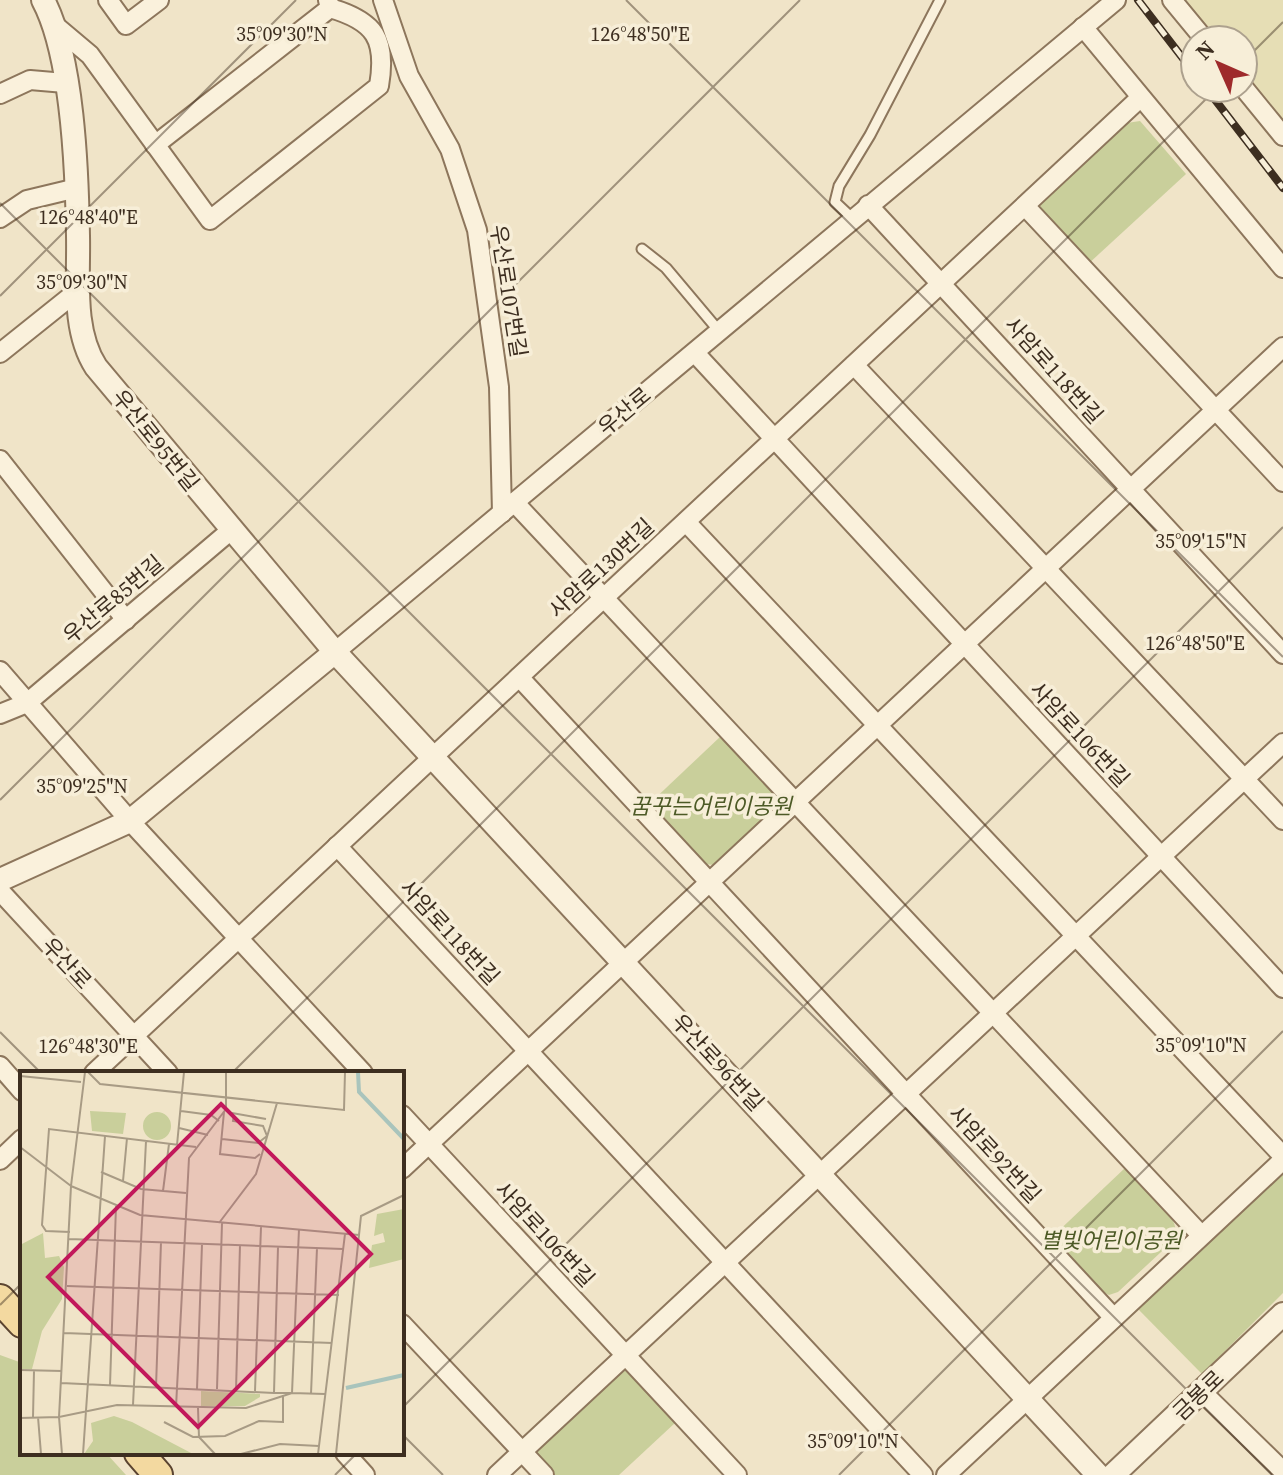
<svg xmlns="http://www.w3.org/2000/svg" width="1283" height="1475" font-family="'Source Serif 4','Noto Sans KR',serif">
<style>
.farmland{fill:#e6deb5}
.green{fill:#c9cf9b}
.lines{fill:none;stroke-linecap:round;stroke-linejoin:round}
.service-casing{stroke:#8d765c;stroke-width:13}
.minor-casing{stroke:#8d765c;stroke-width:22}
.tertiary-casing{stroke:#8d765c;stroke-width:26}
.primary-casing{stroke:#5b4430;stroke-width:32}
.service{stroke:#faf1dc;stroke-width:9}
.minor{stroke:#faf1dc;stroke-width:18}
.tertiary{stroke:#faf1dc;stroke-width:22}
.primary{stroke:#f3d9a0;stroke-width:28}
.rail-casing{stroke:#3d2e20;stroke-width:8}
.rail{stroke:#f7eed8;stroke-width:5;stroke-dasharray:15;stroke-linecap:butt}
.ticks{fill:none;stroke:#3d2e20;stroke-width:2;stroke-opacity:0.45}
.labels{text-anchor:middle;stroke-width:7;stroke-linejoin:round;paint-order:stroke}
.street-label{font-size:22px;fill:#3d2e20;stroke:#f7eed8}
.park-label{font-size:22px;font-style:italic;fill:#4d5a26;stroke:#f7eed8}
.inset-river{fill:none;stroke:#a9c4bc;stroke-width:4}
.inset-road{fill:none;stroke:#a89b85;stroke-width:2}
.view{fill:#c2185b;fill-opacity:0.15;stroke:#c2185b;stroke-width:4}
.inset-edge{fill:none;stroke:#3d2e20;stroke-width:4}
.ticks-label{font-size:20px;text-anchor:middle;fill:#3d2e20;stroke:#f7eed8;stroke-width:7;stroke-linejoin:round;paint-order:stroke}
</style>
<rect width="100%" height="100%" fill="#f0e4c8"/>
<path class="farmland" d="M1179 0H1283V130L1243 80V40H1211Z"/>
<g class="green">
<path d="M1140 121 1186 174 1087 265 1041 216 1040 204 1127 123Z"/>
<path d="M721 736 778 796V807L715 865 704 864 648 805Z"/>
<path d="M1125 1168C1141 1185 1183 1215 1175 1239L1118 1292 1109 1295 1097 1289 1050 1239Z"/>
<path d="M1283 1172V1293L1202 1374 1138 1309Z"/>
<path d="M0 1355 22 1363V1453H106L126 1475H0Z"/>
<path d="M624 1366 676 1422 619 1475H555L533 1452Z"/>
</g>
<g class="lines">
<g class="service-casing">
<g id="service">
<path d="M852 218 835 202 839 186 870 135 940 0"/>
<path d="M642 249 666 268 719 331"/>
</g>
</g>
<g class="minor-casing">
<g id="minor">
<path d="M108 0 126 25 159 0"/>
<path d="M383 0 409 76 450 149 477 230 499 387 502 513"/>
<path d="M1172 0 1205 40"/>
<path d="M52 23 90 55 210 220 379 86C387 39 375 21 330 8"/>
<path d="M1083 27 1283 268"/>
<path d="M1243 87 1283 136"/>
<path d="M0 94 30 80 65 83"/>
<path d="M155 145 330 8 328 0"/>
<path d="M868 205 1283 654"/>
<path d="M1025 206 1283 482"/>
<path d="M0 218 27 200 77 188"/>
<path d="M0 353 80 289"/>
<path d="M695 353 1283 988"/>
<path d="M854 365 1283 820"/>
<path d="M0 460 126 620"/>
<path d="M514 502 1201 1235"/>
<path d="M686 522 1283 1156"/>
<path d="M335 652 1116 0"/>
<path d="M0 671 130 821 363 1073"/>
<path d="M519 677 1114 1318"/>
<path d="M0 714 27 703 230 531"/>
<path d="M337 846 923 1475"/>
<path d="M0 891 168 1073"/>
<path d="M0 1066 22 1091"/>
<path d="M94 1073 1140 98"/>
<path d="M402 1115 737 1475"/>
<path d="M0 1160 22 1139"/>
<path d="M402 1169 1283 347"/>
<path d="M402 1324 544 1475"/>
<path d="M1202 1392 1283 1471"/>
<path d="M345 1453 365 1475"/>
<path d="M497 1475 1283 743"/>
<path d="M946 1475 1283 1160"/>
</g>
</g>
<g class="tertiary-casing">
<g id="tertiary">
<path d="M43 0C73 56 77 171 78 236 79 278 72 330 96 367L335 652 1098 1475"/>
<path d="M0 880 130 821 335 652"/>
<path d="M1113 1475 1283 1314"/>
</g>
</g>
<g class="primary-casing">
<g id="primary">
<path d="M0 1299 22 1323"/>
<path d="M139 1453 158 1475"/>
</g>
</g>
<use href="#service" class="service"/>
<use href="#minor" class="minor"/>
<use href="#tertiary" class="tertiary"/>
<use href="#primary" class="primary"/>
<g class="rail-casing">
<g id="rail">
<path d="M1138 0 1195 74"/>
<path d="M1206 88 1283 188"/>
</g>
</g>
<use href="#rail" class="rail"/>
</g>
<path class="ticks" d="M626 0 1283 657M1243 62 1283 22M0 203 1272 1475M0 296 296 0M0 800 800 0M0 1032 41 1073M232 1073 1217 88M0 1305 22 1283M402 1408 1283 527M402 1434 443 1475M335 1475 357 1453M839 1475 1283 1031"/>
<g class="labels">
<g class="street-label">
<text transform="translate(509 291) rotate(81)" y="8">우산로107번길</text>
<text transform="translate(1054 370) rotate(48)" y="8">사암로118번길</text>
<text transform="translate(624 411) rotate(-40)" y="8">우산로</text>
<text transform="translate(156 440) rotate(51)" y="8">우산로95번길</text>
<text transform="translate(601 568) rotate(-43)" y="8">사암로130번길</text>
<text transform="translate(113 599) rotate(-40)" y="8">우산로85번길</text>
<text transform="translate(1080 734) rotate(47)" y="8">사암로106번길</text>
<text transform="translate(450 932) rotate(47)" y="8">사암로118번길</text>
<text transform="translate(67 963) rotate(47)" y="8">우산로</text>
<text transform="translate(718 1062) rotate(47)" y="8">우산로96번길</text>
<text transform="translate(995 1154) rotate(47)" y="8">사암로92번길</text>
<text transform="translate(545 1234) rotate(47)" y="8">사암로106번길</text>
<text transform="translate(1198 1395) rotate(-44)" y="8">금봉로</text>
</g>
<g class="park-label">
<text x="711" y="814">꿈꾸는어린이공원</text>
<text x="1111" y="1248">별빛어린이공원</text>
</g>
</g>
<g transform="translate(20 1071)">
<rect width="384" height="384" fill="#f0e4c8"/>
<path d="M70 40 106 42 103 63 72 60ZM123 55a14 14 0 1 1 28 0a14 14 0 1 1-28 0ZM384 138V188L349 197 352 174 365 171 363 162 354 165 357 143ZM23 162 25 187 39 185 44 196 42 228 22 260 12 298H0V174ZM181 320 240 323V326L225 335H181ZM94 345 112 351 173 383H64L73 370 71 352Z" fill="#c9cf9b"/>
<path class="inset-river" d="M338 1 339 21 384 68M326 317 384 304"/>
<path class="inset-road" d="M68 1 80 13 324 39 325 1M0 5 61 11M161 40 191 44 199 50M204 41 200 83 235 87 240 83M212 42 246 48M159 57 188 64M202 68 238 72 247 65 243 55 213 50 214 44M157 74 164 1M0 76 51 115M81 101 121 118 166 122M103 110 107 67M51 115 120 144 339 164M143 120 149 73M199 152 236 103 257 32M50 161 26 160 22 154 29 58 176 76M49 168 323 178M258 176 254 322H272L279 158M47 215 319 224M44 262 312 272M0 299 42 300M41 312 254 322M90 314 96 135M136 316 141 171M177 318 182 173M197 318 202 152M216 319 220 174M235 320 241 156M291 323 297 177M113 334 126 70M156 336 169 87 206 38V1M178 337 179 366 195 383M13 346 14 300M18 346 21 383M0 347 39 346 97 334 226 337 272 322 305 323M144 351 173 366 205 365 239 350 263 351V324M42 383 39 346 51 115 65 1M63 383 85 65M221 383 260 373 299 375M298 383 325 163M316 383 341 145 384 124"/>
<path class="view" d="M201 33 351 183 178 356 28 206Z"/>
<rect width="384" height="384" class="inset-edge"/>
</g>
<g class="ticks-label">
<text x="282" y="41">35°09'30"N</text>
<text x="640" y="41">126°48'50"E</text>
<text x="88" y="224">126°48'40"E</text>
<text x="82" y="289">35°09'30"N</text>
<text x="1201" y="548">35°09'15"N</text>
<text x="1195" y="650">126°48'50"E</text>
<text x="82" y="793">35°09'25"N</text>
<text x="1201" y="1052">35°09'10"N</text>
<text x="88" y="1053">126°48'30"E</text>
<text x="853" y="1448">35°09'10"N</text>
</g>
<g transform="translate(1219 64) rotate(315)"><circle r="38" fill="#f7eed8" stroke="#ada18e" stroke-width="2"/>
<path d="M0-6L14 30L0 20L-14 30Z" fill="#9e2a2b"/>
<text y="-12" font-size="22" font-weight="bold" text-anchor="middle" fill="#3d2e20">N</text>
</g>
</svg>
